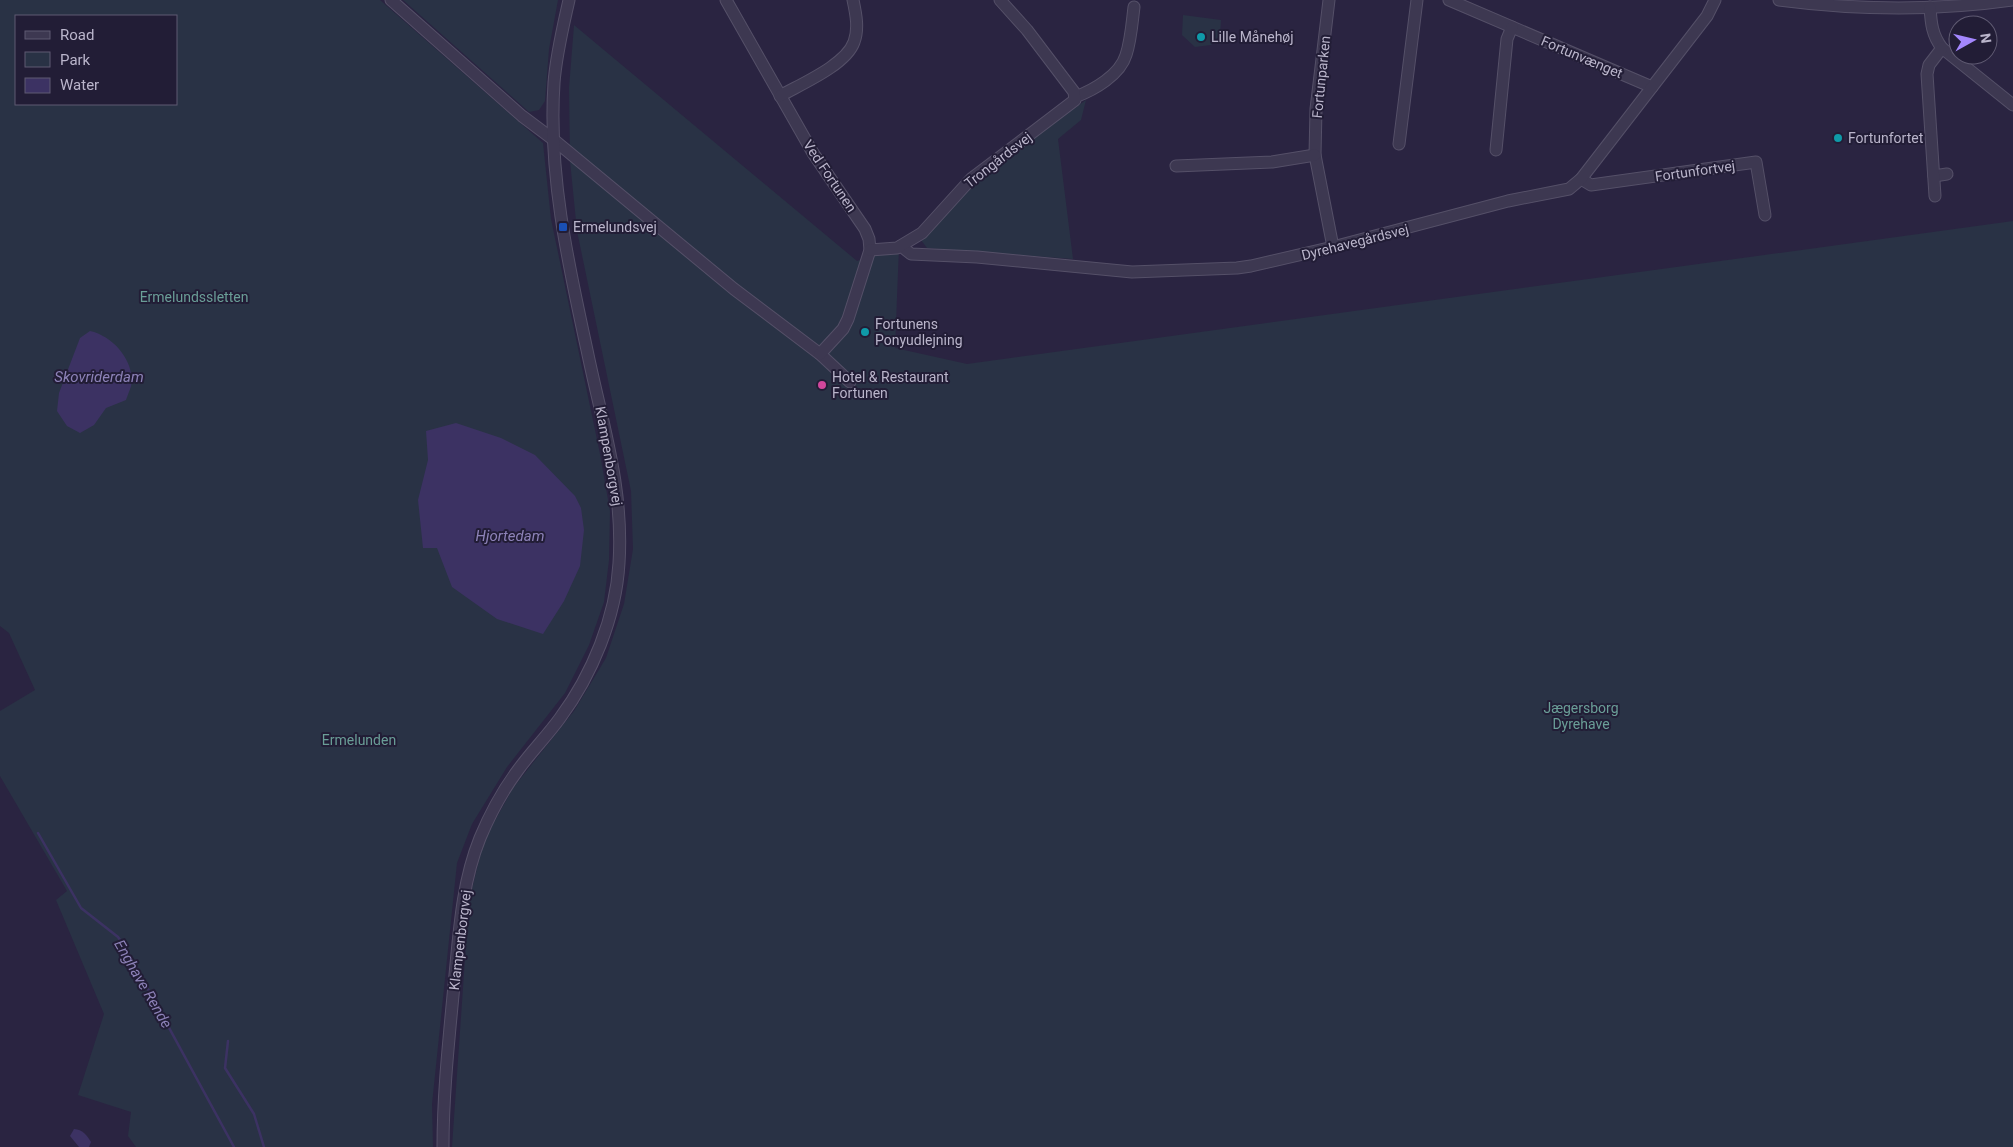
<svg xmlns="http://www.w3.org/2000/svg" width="2013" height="1147" font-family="Roboto,sans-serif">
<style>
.green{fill:#293245;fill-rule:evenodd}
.water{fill:#3c3263}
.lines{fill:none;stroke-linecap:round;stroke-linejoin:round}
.stream{stroke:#3c3263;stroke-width:2.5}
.minor-casing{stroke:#555068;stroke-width:13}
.minor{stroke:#3d3851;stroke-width:11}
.culture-dot{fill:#0f9aa8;stroke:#221d36;stroke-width:2}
.transit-dot{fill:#1a4fb4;stroke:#221d36;stroke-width:2}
.hotel-dot{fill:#d1479c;stroke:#221d36;stroke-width:2}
.labels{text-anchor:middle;stroke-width:4;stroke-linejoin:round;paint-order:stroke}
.poi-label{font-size:14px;fill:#bab5cb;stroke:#221d36;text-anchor:start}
.street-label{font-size:14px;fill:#bab5cb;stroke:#221d36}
.park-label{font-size:14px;fill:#6a9e97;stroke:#221d36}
.water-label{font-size:15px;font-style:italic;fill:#8d82b8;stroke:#221d36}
</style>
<rect width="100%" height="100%" fill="#2a2441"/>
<g class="green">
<path d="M0 0H380L543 143 551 219 600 454 610 511 609 560 604 602 589 645 565 693 507 767 472 824 457 863 432 1104 433 1147H136L128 1136 131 1112 78 1095 104 1014 56 900 67 891 0 776V711L35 690 9 633 0 626ZM16 16H176V104H16Z"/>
<path d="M403 0H558L549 49 545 101 539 110 529 112Z"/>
<path d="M1183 15 1221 20 1220 35 1211 45 1195 47 1182 35Z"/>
<path d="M574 25 857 261 899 247 895 348 967 364 2013 221V1147H452L469 901 484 840 513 788 574 711 606 658 624 604 633 549 631 491 577 231 570 161 569 88Z"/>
<path d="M1086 100 1081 120 1058 139 1073 259 927 248 921 240 963 190Z"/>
</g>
<g class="water">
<path d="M90 331C112 336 131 357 132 380 132 386 128 394 126 400L106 408 94 425 80 433 67 426 57 411 59 393 80 338Z"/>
<path d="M456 423 501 438 535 455 575 496 581 508 584 530 580 566 564 601 543 634 497 619 452 587 437 548H423L418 500 428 460 426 431Z"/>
<path d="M74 1129C83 1130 86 1134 91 1142L89 1147H79L70 1136Z"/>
</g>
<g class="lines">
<g class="stream">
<path d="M38 833 81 908 118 937 125 947 234 1147"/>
<path d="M228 1041 225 1068 254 1114 264 1147"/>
</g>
<g class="minor-casing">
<g id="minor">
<path d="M391 0 522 116 554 140 734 289 820 354 850 382"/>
<path d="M726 0 813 153 865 229 869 239 870 250 848 319 843 329 820 354"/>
<path d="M1329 0 1316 109 1315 155 1333 247"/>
<path d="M1449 0 1652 87"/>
<path d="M1779 0C1856 10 1936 11 2013 0"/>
<path d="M1930 7C1931 23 1932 35 1942 48L2013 105"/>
<path d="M780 96C801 84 846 65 854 42 859 29 856 14 853 0"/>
<path d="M1075 97C1094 90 1120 75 1126 55 1131 40 1132 23 1134 7"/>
<path d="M1399 144 1417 0"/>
<path d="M1496 150 1507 39 1512 27"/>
<path d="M1176 166 1272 162 1315 155"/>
<path d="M1934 176 1947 174"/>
<path d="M1581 179 1591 185 1756 162 1765 215"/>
<path d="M1935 196 1927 74 1929 65 1942 48"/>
<path d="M901 246 911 254 977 257 1132 272 1237 268 1251 266 1333 247 1508 201 1569 189 1581 179 1707 16 1715 0"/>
<path d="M870 250 897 248 922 233 971 179 1075 100 1074 92 1027 30 1000 0"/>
<path d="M443 1147C443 1093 449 1039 454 985 459 936 461 885 480 838 490 814 503 790 518 770 531 752 547 736 560 718 592 675 616 617 619 563 624 488 602 423 587 350 568 263 548 173 554 83 556 55 563 27 569 0"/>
</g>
</g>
<use href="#minor" class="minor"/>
</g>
<g class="culture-dot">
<circle cx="1201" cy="37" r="5"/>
<circle cx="1838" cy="138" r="5"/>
<circle cx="865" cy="332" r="5"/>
</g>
<rect class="transit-dot" x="558" y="222" width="10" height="10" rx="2.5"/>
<circle class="hotel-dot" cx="822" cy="385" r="5"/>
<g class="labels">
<g class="poi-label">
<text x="1211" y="42">Lille Månehøj</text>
<text x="1848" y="143">Fortunfortet</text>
<text x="573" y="232">Ermelundsvej</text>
<text x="875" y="329">Fortunens<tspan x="875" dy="16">Ponyudlejning</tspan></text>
<text x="832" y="382">Hotel &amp; Restaurant<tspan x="832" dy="16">Fortunen</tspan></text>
</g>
<g class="street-label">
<text transform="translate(1582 57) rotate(23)" y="5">Fortunvænget</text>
<text transform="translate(1321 77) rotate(-84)" y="5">Fortunparken</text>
<text transform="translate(998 160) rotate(-38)" y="5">Trongårdsvej</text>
<text transform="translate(1695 171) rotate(-8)" y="5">Fortunfortvej</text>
<text transform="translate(830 176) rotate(56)" y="5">Ved Fortunen</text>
<text transform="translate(1355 242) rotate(-14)" y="5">Dyrehavegårdsvej</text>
<text transform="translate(609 456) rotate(80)" y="5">Klampenborgvej</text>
<text transform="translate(460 940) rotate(-83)" y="5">Klampenborgvej</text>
</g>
<g class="park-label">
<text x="194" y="302">Ermelundssletten</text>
<text x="1581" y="713">Jægersborg<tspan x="1581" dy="16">Dyrehave</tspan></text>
<text x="359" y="745">Ermelunden</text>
</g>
<g class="water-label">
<text x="99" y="382">Skovriderdam</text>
<text x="510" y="541">Hjortedam</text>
<text transform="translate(143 984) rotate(60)" y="5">Enghave Rende</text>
</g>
</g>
<rect x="15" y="15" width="162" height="90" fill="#221d36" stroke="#5f5a72"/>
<rect x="25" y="31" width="25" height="8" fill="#3d3851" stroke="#5f5a72"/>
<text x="60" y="40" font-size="15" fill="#bab5cb">Road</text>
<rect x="25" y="52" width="25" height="15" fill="#293245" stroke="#5f5a72"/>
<text x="60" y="65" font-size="15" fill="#bab5cb">Park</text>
<rect x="25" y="78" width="25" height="15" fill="#3c3263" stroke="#5f5a72"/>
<text x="60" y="90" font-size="15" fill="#bab5cb">Water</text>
<g transform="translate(1973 40) rotate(82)"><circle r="24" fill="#221d36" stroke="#5f5a72"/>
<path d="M0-4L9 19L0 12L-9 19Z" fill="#a487fe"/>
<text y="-8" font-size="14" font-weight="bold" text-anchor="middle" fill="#bab5cb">N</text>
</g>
</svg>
